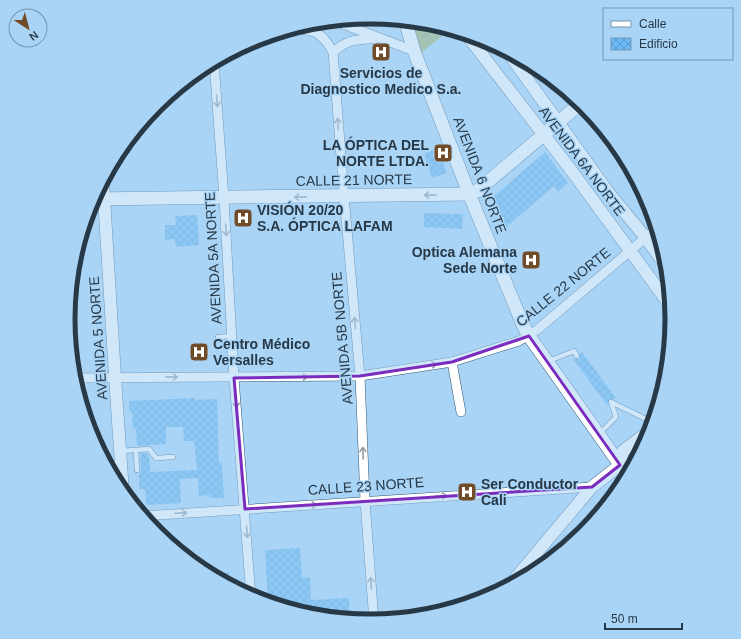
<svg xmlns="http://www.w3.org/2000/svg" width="741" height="639" font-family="Arial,sans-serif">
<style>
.grass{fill:url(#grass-tufts)}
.building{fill:url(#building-cross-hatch)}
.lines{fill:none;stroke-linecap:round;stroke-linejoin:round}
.service-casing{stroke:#305674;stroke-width:5.5}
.minor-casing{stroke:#305674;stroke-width:10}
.tertiary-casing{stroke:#305674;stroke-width:13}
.secondary-casing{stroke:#305674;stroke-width:14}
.service{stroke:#fff;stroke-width:4.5}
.minor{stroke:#fff;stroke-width:9}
.tertiary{stroke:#fff;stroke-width:12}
.secondary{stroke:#fff;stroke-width:13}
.oneway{stroke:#939ca2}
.marked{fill:none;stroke:#7b2cbf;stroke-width:3;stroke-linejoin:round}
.labels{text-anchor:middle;stroke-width:3;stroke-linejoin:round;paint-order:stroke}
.poi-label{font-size:14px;font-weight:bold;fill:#273846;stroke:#a9d4f6;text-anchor:start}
.street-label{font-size:14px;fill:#273846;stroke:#a9d4f6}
.rim{fill:none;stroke:#273846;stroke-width:5}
</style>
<defs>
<pattern id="grass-tufts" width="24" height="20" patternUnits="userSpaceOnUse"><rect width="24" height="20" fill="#9bb266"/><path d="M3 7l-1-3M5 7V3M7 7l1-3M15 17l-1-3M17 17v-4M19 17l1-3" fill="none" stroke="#7e9256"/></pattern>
<pattern id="building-cross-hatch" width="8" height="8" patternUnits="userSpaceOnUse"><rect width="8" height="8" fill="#69baf6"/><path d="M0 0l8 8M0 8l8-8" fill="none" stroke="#5698c9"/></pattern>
</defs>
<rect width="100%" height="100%" fill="#a9d4f6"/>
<path class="grass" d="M405 20 430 23 451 29 417 56Z"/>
<g class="building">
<path d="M438 148 447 173 432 178 424 154Z"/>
<path d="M545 152 568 183 558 192 554 186 504 229 493 197Z"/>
<path d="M424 213 463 214 462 229 424 227Z"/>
<path d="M197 215 199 245 176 247 175 239 165 240V225H176L175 216Z"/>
<path d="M582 352 616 398 614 399H609L607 405 573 359H579L580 354Z"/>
<path d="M195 398V400L217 399 219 463 222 462 224 498H210V495L199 496 198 478 180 479 181 503 146 505 145 489H139V473H140L141 470 140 453H147L149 455 150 472 197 470 194 441H184L183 427H166V444L137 446 136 429H133L132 411H129V401Z"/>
<path d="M300 548 302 578 310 577 311 600 349 598 350 620 311 616 268 603 265 550Z"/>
<path d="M229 572 230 586 208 574Z"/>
</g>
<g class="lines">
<g class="service-casing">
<g id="service">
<path d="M218 337 232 336"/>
<path d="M549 361 574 351 577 356"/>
<path d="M611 402 654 423"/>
<path d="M599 434 616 417 611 402"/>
<path d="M136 450 137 470"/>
<path d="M121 451 149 449 156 458 173 457"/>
<path d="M106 464 120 463"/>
</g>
</g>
<g class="minor-casing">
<g id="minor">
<path d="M335 21 414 51"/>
<path d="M290 29C312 29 322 31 333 52L344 196 360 376 365 501 374 622"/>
<path d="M333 52C351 37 357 41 379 38"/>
<path d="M214 62 224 198 234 378 251 597"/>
<path d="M452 362 461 412"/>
<path d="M74 378 360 376 452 362 519 341 537 330 657 228"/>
<path d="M142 516 592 487"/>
</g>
</g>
<g class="tertiary-casing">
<g id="tertiary">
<path d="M466 34 571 170 672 308"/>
<path d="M507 51 608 192 646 238 668 269"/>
<path d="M103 181 115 377 123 493"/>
<path d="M620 465 633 466"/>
<path d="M508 587 592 487 620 465 623 451 652 429"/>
</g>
</g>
<g class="secondary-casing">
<g id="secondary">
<path d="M405 20 414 51 472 201 523 325 529 336 628 476"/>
<path d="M94 199 469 194 477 191 581 103"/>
</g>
</g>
<use href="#service" class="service"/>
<use href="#minor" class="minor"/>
<use href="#tertiary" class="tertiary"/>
<use href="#secondary" class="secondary"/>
</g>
<defs><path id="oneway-shaft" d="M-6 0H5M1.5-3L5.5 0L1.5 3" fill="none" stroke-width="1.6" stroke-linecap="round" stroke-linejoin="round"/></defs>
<g class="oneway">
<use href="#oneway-shaft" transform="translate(217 101) rotate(86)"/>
<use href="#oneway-shaft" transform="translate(338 124) rotate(-94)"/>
<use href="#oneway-shaft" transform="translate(430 195) rotate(179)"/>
<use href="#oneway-shaft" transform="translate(300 197) rotate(179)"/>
<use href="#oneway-shaft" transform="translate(226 230) rotate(87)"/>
<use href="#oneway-shaft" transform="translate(355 323) rotate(-95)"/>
<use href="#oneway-shaft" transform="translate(431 365) rotate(-9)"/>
<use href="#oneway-shaft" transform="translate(172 377) rotate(1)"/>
<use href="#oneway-shaft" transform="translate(302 377) rotate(-1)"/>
<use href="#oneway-shaft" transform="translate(236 402) rotate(85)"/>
<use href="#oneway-shaft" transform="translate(363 453) rotate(-92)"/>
<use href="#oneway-shaft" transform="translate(441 496) rotate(-4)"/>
<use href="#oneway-shaft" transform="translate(311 505) rotate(-4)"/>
<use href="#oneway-shaft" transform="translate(181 513) rotate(-4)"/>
<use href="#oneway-shaft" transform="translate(247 532) rotate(86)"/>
<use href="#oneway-shaft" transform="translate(371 583) rotate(-94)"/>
</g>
<path d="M0 0H741V639H0ZM529 336 620 465 592 487 245 509 234 378 360 376 452 362Z" fill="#a9d4f6" fill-opacity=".55" fill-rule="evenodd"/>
<path class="marked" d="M529 336 620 465 592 487 245 509 234 378 360 376 452 362Z"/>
<defs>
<g id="hospital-square" transform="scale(1)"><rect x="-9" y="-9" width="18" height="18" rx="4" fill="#724c29" stroke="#a9d4f6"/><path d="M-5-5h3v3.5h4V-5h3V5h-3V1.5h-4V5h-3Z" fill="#fff"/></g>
</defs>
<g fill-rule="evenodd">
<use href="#hospital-square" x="381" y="52"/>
<use href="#hospital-square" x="443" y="153"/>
<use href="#hospital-square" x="243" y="218"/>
<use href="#hospital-square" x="531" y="260"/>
<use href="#hospital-square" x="199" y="352"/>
<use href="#hospital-square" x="467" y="492"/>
</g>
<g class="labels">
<g class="poi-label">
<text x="381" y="78" text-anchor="middle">Servicios de<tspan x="381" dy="16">Diagnostico Medico S.a.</tspan></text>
<text x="429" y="150" text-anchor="end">LA ÓPTICA DEL<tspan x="429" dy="16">NORTE LTDA.</tspan></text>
<text x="257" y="215">VISIÓN 20/20<tspan x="257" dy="16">S.A. ÓPTICA LAFAM</tspan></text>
<text x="517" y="257" text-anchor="end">Optica Alemana<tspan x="517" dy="16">Sede Norte</tspan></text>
<text x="213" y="349">Centro Médico<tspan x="213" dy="16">Versalles</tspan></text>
<text x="481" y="489">Ser Conductor<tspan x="481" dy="16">Cali</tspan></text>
</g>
<g class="street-label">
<text transform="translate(582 161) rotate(53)" y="5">AVENIDA 6A NORTE</text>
<text transform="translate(480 175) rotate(69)" y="5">AVENIDA 6 NORTE</text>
<text transform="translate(354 180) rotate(-1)" y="5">CALLE 21 NORTE</text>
<text transform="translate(213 258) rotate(-93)" y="5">AVENIDA 5A NORTE</text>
<text transform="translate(563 287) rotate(-39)" y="5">CALLE 22 NORTE</text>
<text transform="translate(98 338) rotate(-94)" y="5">AVENIDA 5 NORTE</text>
<text transform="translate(342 338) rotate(-95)" y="5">AVENIDA 5B NORTE</text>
<text transform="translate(366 486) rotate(-4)" y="5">CALLE 23 NORTE</text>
</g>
</g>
<path d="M0 0H741V639H0ZM75 319a295 295 0 1 1 590 0a295 295 0 1 1-590 0Z" fill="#a9d4f6" fill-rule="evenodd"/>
<path class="rim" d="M75 319a295 295 0 1 1 590 0a295 295 0 1 1-590 0Z"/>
<rect x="603" y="8" width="130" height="52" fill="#a9d4f6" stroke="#7596b0"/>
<rect x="611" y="21" width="20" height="6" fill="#ffffff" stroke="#7596b0"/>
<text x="639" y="28" font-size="12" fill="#273846">Calle</text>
<rect x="611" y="38" width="20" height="12" fill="url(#building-cross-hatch)" stroke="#7596b0"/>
<text x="639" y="48" font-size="12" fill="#273846">Edificio</text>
<g transform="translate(28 28) rotate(144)"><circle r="19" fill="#a9d4f6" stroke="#7596b0"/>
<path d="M0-3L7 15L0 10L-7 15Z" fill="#724c29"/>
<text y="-6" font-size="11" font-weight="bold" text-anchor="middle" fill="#273846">N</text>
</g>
<path d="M605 623v6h77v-6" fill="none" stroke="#273846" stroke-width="2"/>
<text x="611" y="623" font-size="12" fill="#273846" stroke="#a9d4f6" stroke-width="3" paint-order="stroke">50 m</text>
</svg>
